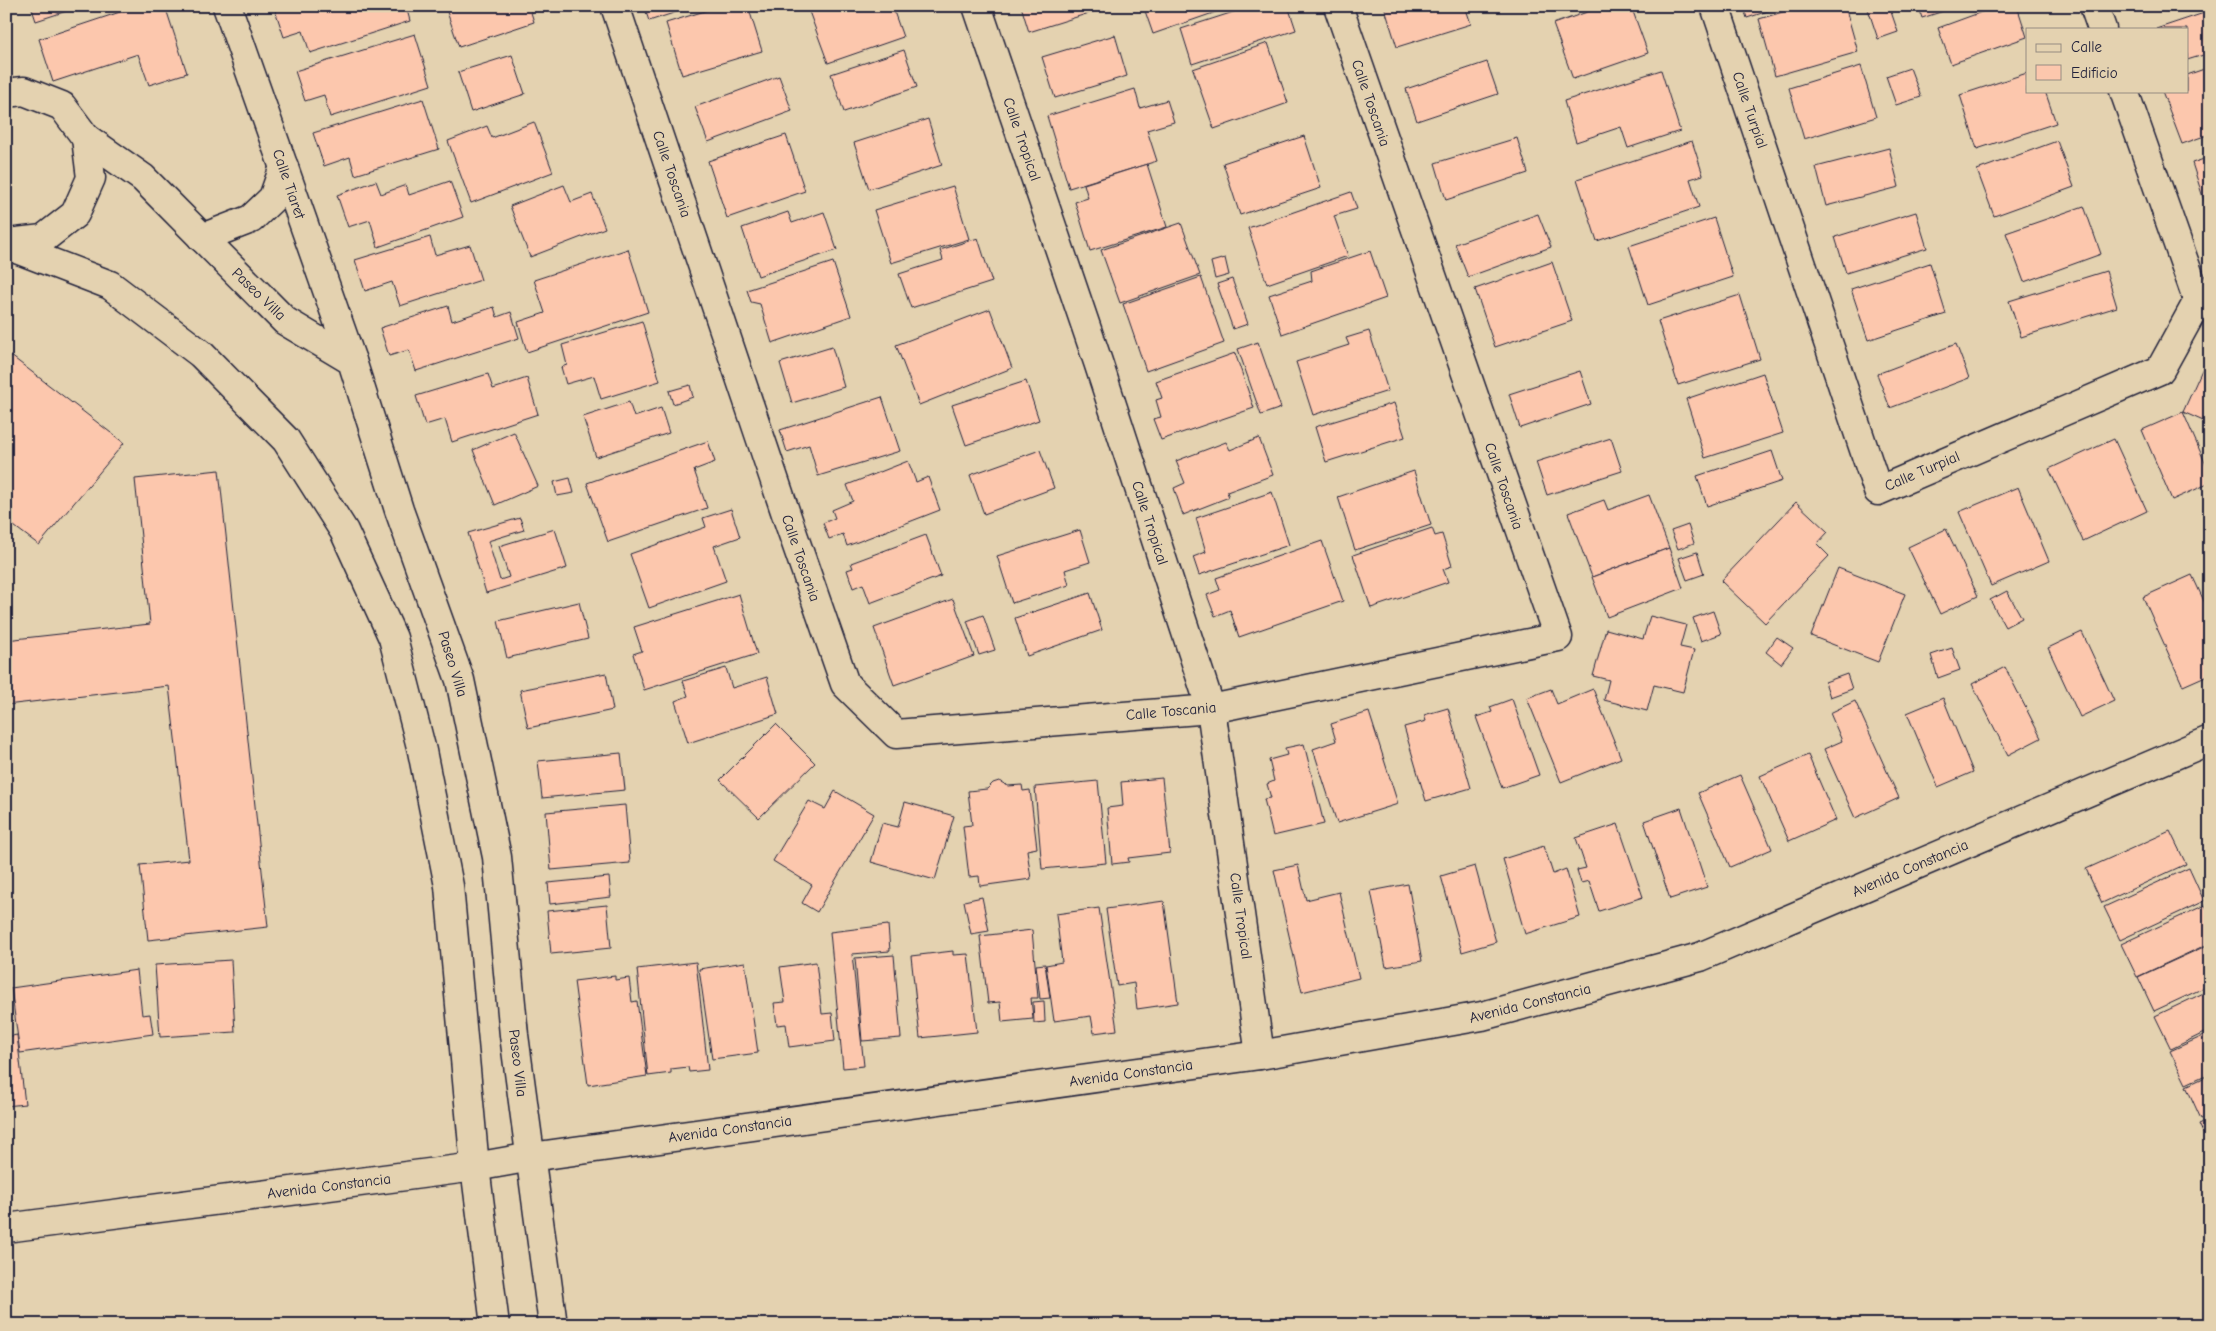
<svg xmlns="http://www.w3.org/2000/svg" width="2216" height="1331" font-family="'Comic Neue',sans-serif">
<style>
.building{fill:#fcc7ad;stroke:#22223b}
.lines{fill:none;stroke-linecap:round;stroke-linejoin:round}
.minor-casing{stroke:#22223b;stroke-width:31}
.minor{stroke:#e4d2b0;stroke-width:28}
.labels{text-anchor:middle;stroke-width:4;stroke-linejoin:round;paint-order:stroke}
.street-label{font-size:15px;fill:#22223b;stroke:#e4d2b0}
</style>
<rect width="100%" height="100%" fill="#e4d2b0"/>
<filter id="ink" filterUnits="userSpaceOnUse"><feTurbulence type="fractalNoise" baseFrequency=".02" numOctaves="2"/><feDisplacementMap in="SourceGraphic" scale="10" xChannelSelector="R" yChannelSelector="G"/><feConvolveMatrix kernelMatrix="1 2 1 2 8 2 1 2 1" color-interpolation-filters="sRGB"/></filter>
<g filter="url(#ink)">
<g class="building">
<path d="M31 6H82L36 21Z"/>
<path d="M138 6H165L187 73 149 85 138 54 53 82 39 39Z"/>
<path d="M278 6H406L410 21 310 53 303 31 284 37 274 7Z"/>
<path d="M445 6H529L534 22 459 47Z"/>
<path d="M644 6H695L649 21Z"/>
<path d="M721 6H748L762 51 682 75 666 23Z"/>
<path d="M807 6H892L903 37 828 63Z"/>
<path d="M1021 6H1101L1102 9 1029 32Z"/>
<path d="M1149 6H1233L1153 34 1144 8Z"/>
<path d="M1252 6H1288L1296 30 1192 64 1181 29Z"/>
<path d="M1384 6H1465L1471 24 1397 47Z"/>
<path d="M1604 6H1631L1648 53 1573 79 1553 24Z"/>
<path d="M1743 6H1783L1747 18Z"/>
<path d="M1803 6H1845L1858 52 1775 76 1759 19Z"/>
<path d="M1876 6H1889L1898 32 1878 39 1868 9Z"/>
<path d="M1918 6H1959L1922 18Z"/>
<path d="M1998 6H2017L2027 37 1951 64 1938 28Z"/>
<path d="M2210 11V53L2187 60V29H2156Z"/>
<path d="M415 34 431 85 330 117 324 95 305 101 295 71Z"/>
<path d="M1115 35 1127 76 1055 98 1042 57Z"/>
<path d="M1268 43 1288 103 1214 129 1193 69Z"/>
<path d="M904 50 917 87 844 112 831 74Z"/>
<path d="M512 55 525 94 471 112 458 72Z"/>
<path d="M1487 62 1498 94 1417 121 1406 89Z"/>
<path d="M1861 66 1876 117 1804 139 1789 88Z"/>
<path d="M2210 67V134L2182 144 2162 91H2187V75Z"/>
<path d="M1910 68 1921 97 1896 105 1886 76Z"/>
<path d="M1661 70 1680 131 1628 148 1621 127 1576 142 1564 101Z"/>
<path d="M2027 73V91H2045L2056 123 1977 149 1960 95Z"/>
<path d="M779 76 792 111 708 142 695 107Z"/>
<path d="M1135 89 1140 108 1167 100 1174 122 1147 130 1157 161 1069 188 1047 116Z"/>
<path d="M423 99 439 149 355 175 350 157 324 166 313 133Z"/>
<path d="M928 119 942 165 869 189 854 143Z"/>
<path d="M534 122 553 172 471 203 448 141 487 126 492 138Z"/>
<path d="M786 135 805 191 727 218 708 161Z"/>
<path d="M1304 136 1321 188 1240 215 1223 163Z"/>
<path d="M1517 138 1528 173 1446 200 1435 163Z"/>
<path d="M1692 141 1703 175 1690 179 1699 207 1597 241 1577 179Z"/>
<path d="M2057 141 2074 187 1994 216 1977 170Z"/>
<path d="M1889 148 1899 187 1826 206 1816 167Z"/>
<path d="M2210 157V219L2192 163Z"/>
<path d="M1147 164 1167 227 1090 251 1075 202 1088 198 1084 184Z"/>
<path d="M376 181 381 194 406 185 409 195 450 181 463 217 378 247 370 220 348 227 337 195Z"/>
<path d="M564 185 571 202 592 194 605 228 530 257 510 206Z"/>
<path d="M953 186 969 239 891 263 874 210Z"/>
<path d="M1351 192 1357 209 1334 216 1348 256 1267 284 1248 228Z"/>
<path d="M2084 206 2101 254 2024 282 2006 233Z"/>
<path d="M788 212 792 223 824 212 837 250 758 276 742 228Z"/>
<path d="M1916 212 1927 248 1846 273 1835 237Z"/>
<path d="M1538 214 1551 247 1468 277 1455 244Z"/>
<path d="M1714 218 1733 277 1648 305 1629 246Z"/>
<path d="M1181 223 1200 275 1120 303 1101 250Z"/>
<path d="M430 237 435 255 470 245 481 280 400 306 392 282 365 291 355 260Z"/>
<path d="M978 238 992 282 911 308 899 274 943 260 940 250Z"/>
<path d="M628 249 648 312 527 352 518 322 545 313 534 280Z"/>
<path d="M1370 251 1386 298 1282 334 1269 295 1312 281 1311 271Z"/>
<path d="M1225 258 1229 275 1215 279 1211 262Z"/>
<path d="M833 262 851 316 772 343 760 304 751 302 747 290Z"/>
<path d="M1552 262 1572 321 1495 347 1475 289Z"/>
<path d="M1930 263 1946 314 1868 340 1851 289Z"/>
<path d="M2106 271 2117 307 2021 337 2009 301Z"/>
<path d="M1201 277 1224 343 1146 371 1123 304Z"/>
<path d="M1232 279 1248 324 1233 329 1217 284Z"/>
<path d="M1740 295 1760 359 1678 385 1658 321Z"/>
<path d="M448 306 452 321 494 307 497 317 511 312 519 338 416 371 409 350 389 356 380 328Z"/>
<path d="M990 309 1012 368 919 405 896 345Z"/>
<path d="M642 321 660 381 601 399 594 376 566 384 561 367 567 365 562 345Z"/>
<path d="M1369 331 1388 391 1313 415 1296 362 1349 345 1346 338Z"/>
<path d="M1258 342 1281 408 1261 415 1238 349Z"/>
<path d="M1956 344 1969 378 1890 408 1877 374Z"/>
<path d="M832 347 844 387 792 403 780 363Z"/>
<path d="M6 352 124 443 39 545 6 520Z"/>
<path d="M2210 352V424L2183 412Z"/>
<path d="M1235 353 1254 408 1161 440 1153 419 1161 417 1156 400 1162 398 1156 381Z"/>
<path d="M1580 371 1591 404 1520 428 1509 394Z"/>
<path d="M1763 373 1783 433 1705 458 1686 399Z"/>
<path d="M488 374 493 389 527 378 538 414 452 442 445 419 425 425 416 396Z"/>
<path d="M1026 381 1039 420 966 445 952 405Z"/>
<path d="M690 385 693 397 673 404 669 391Z"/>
<path d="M882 397 900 451 818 476 809 445 787 452 780 430Z"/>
<path d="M629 402 634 417 661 408 669 433 596 457 583 417Z"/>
<path d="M1394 403 1405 437 1326 462 1315 427Z"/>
<path d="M2183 412 2210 474V483L2172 500 2142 430Z"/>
<path d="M514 432 538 486 495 505 473 450Z"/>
<path d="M1259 438 1273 475 1227 492 1229 497 1183 515 1174 488 1185 483 1176 461 1226 442 1230 450Z"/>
<path d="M1611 438 1622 471 1547 495 1536 462Z"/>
<path d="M2114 439 2147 511 2083 541 2049 469Z"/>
<path d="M708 441 715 462 694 470 707 508 608 542 587 483Z"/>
<path d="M1040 450 1054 488 984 514 970 475Z"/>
<path d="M1772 451 1782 481 1707 506 1697 476Z"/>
<path d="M908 461 916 482 928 477 940 510 847 546 843 534 829 539 823 523 835 518 832 510 853 501 847 485Z"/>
<path d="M219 470 268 927 148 940 140 865 189 860 169 686 6 705V640L150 624 135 479Z"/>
<path d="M1414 471 1431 525 1355 550 1338 497Z"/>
<path d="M570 478 574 493 557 496 554 482Z"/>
<path d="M2018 487 2049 561 1991 586 1959 512Z"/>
<path d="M1272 492 1289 545 1199 575 1193 557 1206 552 1196 518Z"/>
<path d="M1649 495 1669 548 1592 577 1568 513 1604 500 1608 510Z"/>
<path d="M1796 502 1828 532 1817 544 1829 556 1765 623 1721 581Z"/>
<path d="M731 509 740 537 714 546 726 581 649 608 630 554 706 527 703 518Z"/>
<path d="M520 518 524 530 488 541 500 580 509 577 499 546 555 529 567 568 486 593 468 533Z"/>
<path d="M1688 525 1694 543 1678 549 1671 531Z"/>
<path d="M1432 528 1435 536 1442 534 1452 566 1443 569 1448 582 1371 608 1353 555Z"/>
<path d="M1946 529 1978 596 1940 614 1908 547Z"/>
<path d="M1080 530 1090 562 1065 570 1069 585 1012 603 997 556Z"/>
<path d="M926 535 941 576 870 603 863 584 853 588 847 570 853 568 851 563Z"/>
<path d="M1322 541 1343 601 1239 637 1230 610 1215 616 1207 595 1220 590 1216 578Z"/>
<path d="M1669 548 1683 588 1607 617 1592 577Z"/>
<path d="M1697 552 1704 574 1687 580 1679 558Z"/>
<path d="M1838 568 1905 594 1878 662 1811 636Z"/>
<path d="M2192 575 2210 614V674L2183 686 2143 597Z"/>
<path d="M2007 591 2022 618 2005 627 1990 600Z"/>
<path d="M1090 593 1102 630 1027 656 1015 618Z"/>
<path d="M739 594 757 654 644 690 633 654 642 651 634 627Z"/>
<path d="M953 599 974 656 894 685 874 628Z"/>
<path d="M579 602 588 639 507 658 498 621Z"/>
<path d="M1713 611 1721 634 1701 641 1693 618Z"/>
<path d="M983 615 995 650 979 655 967 621Z"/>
<path d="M1650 616 1686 625 1680 647 1694 650 1683 692 1654 685 1647 711 1604 700 1609 680 1593 676 1606 629 1643 639Z"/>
<path d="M2082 632 2114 701 2080 717 2048 648Z"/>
<path d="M1777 637 1793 648 1781 664 1766 652Z"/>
<path d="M1952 648 1960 670 1938 678 1931 655Z"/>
<path d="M2005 667 2041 738 2008 755 1972 684Z"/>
<path d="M726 668 732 688 767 677 778 714 688 743 675 701 688 696 683 681Z"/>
<path d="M606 673 613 710 528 728 520 690Z"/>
<path d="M1847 674 1852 689 1830 697 1825 682Z"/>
<path d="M1551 689 1557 704 1593 689 1621 758 1561 782 1527 698Z"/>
<path d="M1943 698 1973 772 1938 787 1907 713Z"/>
<path d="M1512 699 1539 775 1502 788 1476 717 1492 712 1490 707Z"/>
<path d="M1855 701 1899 798 1855 818 1824 749 1842 741 1830 713Z"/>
<path d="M1448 708 1471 788 1426 801 1404 727 1426 721 1424 715Z"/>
<path d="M1369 712 1398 804 1337 823 1313 749 1336 741 1331 724Z"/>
<path d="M776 724 815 763 759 818 720 780Z"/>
<path d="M1304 744 1324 824 1273 836 1264 799 1271 798 1267 784 1274 781 1269 760 1287 755 1285 748Z"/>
<path d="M621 753 625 790 542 798 538 761Z"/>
<path d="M1808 755 1836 820 1789 841 1760 776Z"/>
<path d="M1740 775 1772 849 1730 867 1698 793Z"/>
<path d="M1162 778 1170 853 1128 858 1129 862 1112 864 1107 808 1123 806 1121 782Z"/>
<path d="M999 781 1008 786 1022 785 1023 791 1030 790 1037 848 1027 850 1031 879 980 886 979 876 969 877 963 826 972 825 968 791 987 789 993 783Z"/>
<path d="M1098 781 1106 863 1042 869 1035 787Z"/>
<path d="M835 791 874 814 817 912 802 903 812 885 773 861 809 801 825 809Z"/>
<path d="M905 802 954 816 935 880 871 862 882 823 898 827Z"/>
<path d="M625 805 630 863 551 870 546 812Z"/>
<path d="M1681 808 1707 887 1670 899 1644 821Z"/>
<path d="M1618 824 1643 897 1599 911 1589 881 1581 883 1577 870 1586 868 1576 838Z"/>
<path d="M2170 831 2186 864 2102 903 2086 869Z"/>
<path d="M1544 846 1553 874 1566 869 1580 917 1525 934 1503 859Z"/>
<path d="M1298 865 1306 900 1339 892 1359 978 1302 992 1274 870Z"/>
<path d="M1475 866 1496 942 1462 952 1441 876Z"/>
<path d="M2189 868 2204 901 2120 940 2104 907Z"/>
<path d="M609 877 611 897 550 904 548 883Z"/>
<path d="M1408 884 1422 961 1386 967 1371 891Z"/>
<path d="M982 897 989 931 971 934 964 901Z"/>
<path d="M1164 901 1178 1003 1137 1009 1134 983 1117 986 1106 909Z"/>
<path d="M607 905 611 948 551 954 547 911Z"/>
<path d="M2205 905 2210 914V943L2137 977 2121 944Z"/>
<path d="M1099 908 1117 1030 1094 1033 1091 1016 1054 1021 1046 965 1062 962 1056 914Z"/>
<path d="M888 925 890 951 852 954 864 1066 843 1068 830 932Z"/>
<path d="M1032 930 1038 998H1031L1033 1019 1002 1022 1000 1002 988 1003 980 936Z"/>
<path d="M2210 944V985L2154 1011 2138 977Z"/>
<path d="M953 951V955L968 954 977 1032 920 1038 911 956Z"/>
<path d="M894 955 901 1038 862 1041 855 958Z"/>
<path d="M231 960 235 1032 160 1037 155 965Z"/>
<path d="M696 962 708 1070 689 1072 688 1067 671 1069V1073L648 1076 637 969Z"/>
<path d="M745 962 758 1053 712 1059 699 969Z"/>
<path d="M816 962 822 1014 832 1013 835 1041 789 1047 786 1024 777 1025 774 1003 785 1002 780 967Z"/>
<path d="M1045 964 1050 998 1040 999 1036 965Z"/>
<path d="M137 970 142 1015 150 1014 153 1034 20 1053 11 988Z"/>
<path d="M615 976V980L629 978 632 1002 637 1001 647 1076 588 1085 574 981Z"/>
<path d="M2210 990V1030L2171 1049 2155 1016Z"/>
<path d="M1044 1001 1045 1022 1034 1023 1033 1002Z"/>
<path d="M2210 1033V1073L2186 1084 2170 1051Z"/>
<path d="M17 1035 25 1104 6 1106V1037Z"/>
<path d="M2210 1075V1115L2201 1119 2186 1086Z"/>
<path d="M2210 1119V1148L2199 1124Z"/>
</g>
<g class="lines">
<g class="minor-casing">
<g id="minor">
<path d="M227 6 352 361"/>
<path d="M615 6 788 520 845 684 896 734 1211 709 1558 637 1338 6"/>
<path d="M977 6 1098 362 1211 709 1260 1055"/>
<path d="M1715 6 1878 491 2160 370 2198 301 2124 91"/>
<path d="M2094 6 2102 29"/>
<path d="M6 93 24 91 62 106 86 138 143 178 285 321 352 361 399 510 460 680 497 857 514 1035 553 1325"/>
<path d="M202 238 251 219 273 198 284 167"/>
<path d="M8 243 43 239 75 214 91 178 86 138"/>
<path d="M6 245 110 285 201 354 286 440 344 531 393 638 422 751 449 886 475 1167 495 1325"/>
<path d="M6 1228 475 1167 531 1157 1260 1055 1482 1016 1700 957 2210 740"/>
</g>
</g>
<use href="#minor" class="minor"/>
</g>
</g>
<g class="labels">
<g class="street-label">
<text transform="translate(1371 103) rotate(71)" y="5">Calle Toscania</text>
<text transform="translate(1750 110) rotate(71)" y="5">Calle Turpial</text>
<text transform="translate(1022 139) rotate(71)" y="5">Calle Tropical</text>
<text transform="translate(672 174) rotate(71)" y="5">Calle Toscania</text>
<text transform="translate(289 184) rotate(71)" y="5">Calle Tiaret</text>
<text transform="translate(259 294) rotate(44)" y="5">Paseo Villa</text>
<text transform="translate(1922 471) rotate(-23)" y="5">Calle Turpial</text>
<text transform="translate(1504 486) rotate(71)" y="5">Calle Toscania</text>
<text transform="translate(1150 523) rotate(72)" y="5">Calle Tropical</text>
<text transform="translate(801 558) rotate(71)" y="5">Calle Toscania</text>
<text transform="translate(453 664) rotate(73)" y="5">Paseo Villa</text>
<text transform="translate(1171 711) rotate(-5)" y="5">Calle Toscania</text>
<text transform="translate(1910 868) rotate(-23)" y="5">Avenida Constancia</text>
<text transform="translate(1241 916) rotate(82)" y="5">Calle Tropical</text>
<text transform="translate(1530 1003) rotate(-14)" y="5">Avenida Constancia</text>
<text transform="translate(518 1063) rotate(83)" y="5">Paseo Villa</text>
<text transform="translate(1131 1073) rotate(-8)" y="5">Avenida Constancia</text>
<text transform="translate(730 1129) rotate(-8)" y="5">Avenida Constancia</text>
<text transform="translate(329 1186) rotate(-7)" y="5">Avenida Constancia</text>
</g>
</g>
<rect width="2216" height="1331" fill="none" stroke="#e4d2b0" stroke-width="25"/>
<rect x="12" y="12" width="2191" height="1306" fill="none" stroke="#22223b" stroke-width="2" filter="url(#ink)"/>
<rect x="2026" y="28" width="162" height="65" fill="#e4d2b0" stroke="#968c81"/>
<rect x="2036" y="44" width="25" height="8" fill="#e4d2b0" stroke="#968c81"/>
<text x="2071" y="52" font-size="15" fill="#22223b">Calle</text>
<rect x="2036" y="65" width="25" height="15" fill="#fcc7ad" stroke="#968c81"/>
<text x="2071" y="78" font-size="15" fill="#22223b">Edificio</text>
</svg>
